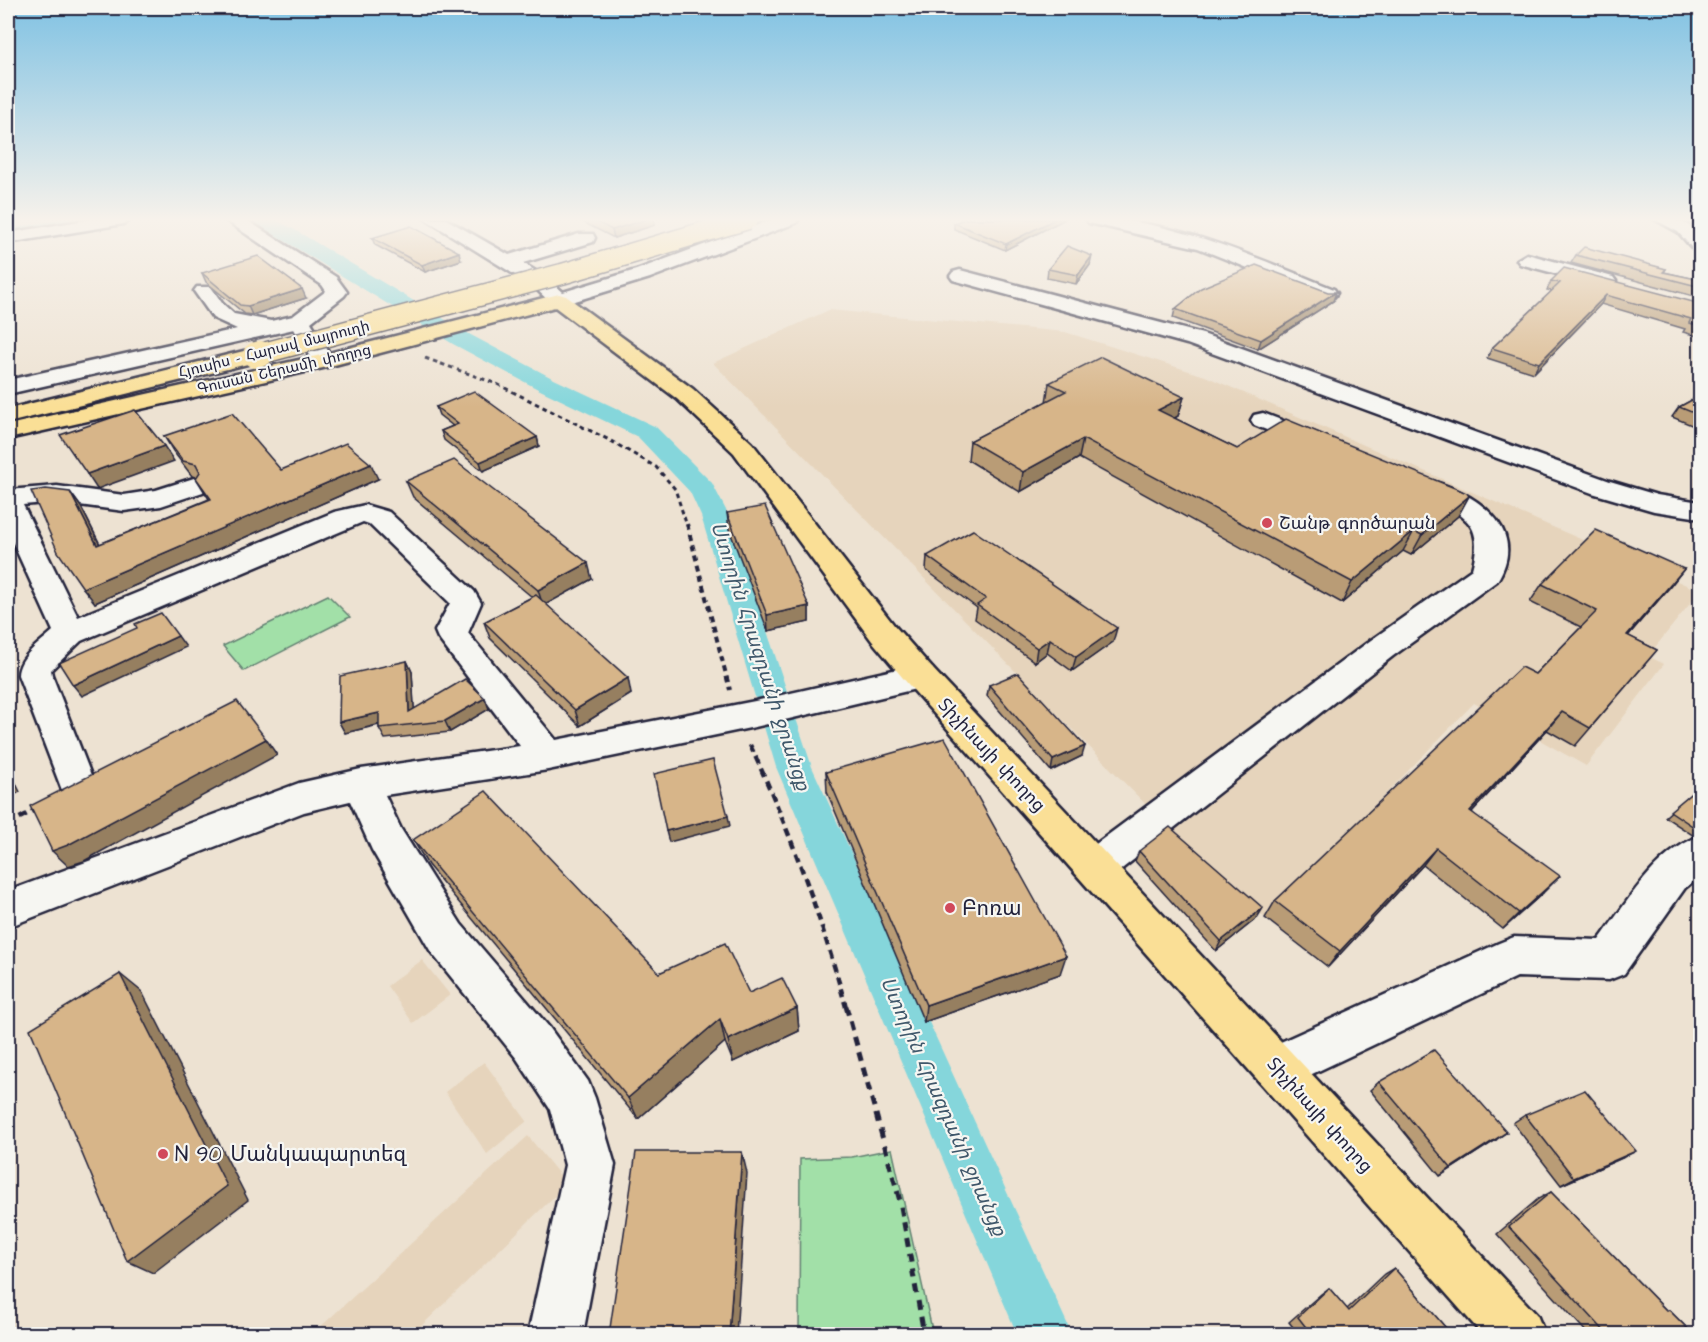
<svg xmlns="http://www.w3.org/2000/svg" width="1708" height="1342" font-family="'Architects Daughter','Noto Sans Armenian',sans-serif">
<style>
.built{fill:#e6d4bc}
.green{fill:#a2e0a8;stroke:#628172;stroke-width:1.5}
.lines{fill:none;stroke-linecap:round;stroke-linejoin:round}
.canal{fill:#85d6db;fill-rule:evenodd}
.minor-casing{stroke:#22223b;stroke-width:5}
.major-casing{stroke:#22223b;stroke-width:5}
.highway-casing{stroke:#22223b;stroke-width:5}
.path-far3{stroke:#22223b;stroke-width:3;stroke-dasharray:4.5 4;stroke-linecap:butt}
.path-far2{stroke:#22223b;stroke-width:4;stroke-dasharray:6 4.5;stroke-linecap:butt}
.path-far1{stroke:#22223b;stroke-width:4.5;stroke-dasharray:8 5;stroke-linecap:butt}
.path{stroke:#22223b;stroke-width:5;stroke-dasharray:9 7;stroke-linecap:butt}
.minor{fill:#f6f6f2;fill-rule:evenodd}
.major{fill:#fadf96;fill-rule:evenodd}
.highway{fill:#fadf96;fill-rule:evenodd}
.highway-bridge-far1-casing{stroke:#22223b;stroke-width:23;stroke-linecap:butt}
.highway-bridge-casing{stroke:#22223b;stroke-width:29;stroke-linecap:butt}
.highway-bridge-far1{stroke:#fadf96;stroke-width:20}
.highway-bridge{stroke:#fadf96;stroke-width:26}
.wall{fill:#b99c76;stroke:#22223b;stroke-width:1.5}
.shaded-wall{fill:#967f60;stroke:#22223b;stroke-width:1.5}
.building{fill:#d7b589;stroke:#22223b;stroke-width:1.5}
.poi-dot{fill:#d1495b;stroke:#f6f6f2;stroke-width:2}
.labels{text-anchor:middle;stroke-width:4.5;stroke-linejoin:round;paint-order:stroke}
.far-street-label{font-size:15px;fill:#22223b;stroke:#f6f6f2}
.poi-label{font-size:18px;fill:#22223b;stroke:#f6f6f2;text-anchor:start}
.street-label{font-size:18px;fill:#22223b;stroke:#f6f6f2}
.water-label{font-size:20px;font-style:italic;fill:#40586b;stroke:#f6f6f2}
.near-poi-label{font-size:21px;fill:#22223b;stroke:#f6f6f2;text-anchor:start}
</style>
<rect width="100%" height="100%" fill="#ede2d2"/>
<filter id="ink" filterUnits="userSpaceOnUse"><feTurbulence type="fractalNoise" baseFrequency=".0167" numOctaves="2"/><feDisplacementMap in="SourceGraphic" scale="12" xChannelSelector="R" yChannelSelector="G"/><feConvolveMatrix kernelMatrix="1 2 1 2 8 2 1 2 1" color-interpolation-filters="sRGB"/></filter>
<g filter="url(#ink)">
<g class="built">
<path d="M829 310 1065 332 1205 376 1700 591 1648 656 1664 664 1586 766 1474 703 1265 918 1159 818 713 363Z"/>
<path d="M422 960 450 995 413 1023 387 986Z"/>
<path d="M484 1062 527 1121 487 1154 445 1092Z"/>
<path d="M528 1136 567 1184 413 1334H320L317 1330Z"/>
</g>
<g class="green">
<path d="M328 595 350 617 244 671 223 646Z"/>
<path d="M892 1149 933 1334H799L800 1159 852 1157Z"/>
</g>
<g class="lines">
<g class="canal">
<path d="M64 219H102L93 224 8 239V229Z"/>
<path d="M249 219H272L290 227 469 334 554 379 656 427 712 483 729 516 812 767 1072 1334H1017L776 767 701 516 690 492 638 437 538 389 453 344Z"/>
</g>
<g class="minor-casing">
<g id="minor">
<path d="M92 219H132L123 224 8 243V233Z"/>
<path d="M224 219H245L336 277 347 292 344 296 311 322 334 361 331 366H315L294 329 8 394V380L237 329 213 318 194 291 197 287H211L222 303 234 314 271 321 293 316 326 291 322 285Z"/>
<path d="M425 219H446L509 255 579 234H593L595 238 593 242 523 263 547 278 563 292 636 270 774 219H799L796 223 650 278 559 306 552 304 533 286Z"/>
<path d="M1086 219C1165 215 1261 260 1334 289L1337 293 1334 297H1320L1198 248 1089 223Z"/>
<path d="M1654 219C1674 218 1686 220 1700 235V251L1693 249 1678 232Z"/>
<path d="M1527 254 1613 277 1616 281 1613 285 1606 287 1520 264 1517 260Z"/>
<path d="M960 270 1203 334 1610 481 1657 495 1700 502V518L1654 511 1592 493 1187 344 953 280 950 276 953 272Z"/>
<path d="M1263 413 1325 437 1329 442 1325 447 1316 450 1254 425 1251 420 1254 415Z"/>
<path d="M194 478 203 480 207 486 203 492 161 506 124 511 57 502 23 505 78 617 334 512 365 505 389 512 474 591 481 603 468 633 556 740 755 701 920 664 932 668 937 676 932 684 920 688 755 727 548 770 385 795 401 829 461 924 549 1027 588 1081 595 1098 615 1165 583 1334H528L565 1165 550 1109 517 1059 431 952 372 850 350 801 304 812 8 927V891L299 783 361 769 520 746 438 638 435 631 450 603 369 524 363 522 81 641 51 670 52 675 96 788 91 798 78 803 65 798 18 675C19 656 40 643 53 631L8 532V490L57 486 124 495 156 490Z"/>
<path d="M1424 479C1470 490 1532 526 1497 581L1393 656 1109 879 1095 884 1081 879 1075 867 1081 855 1371 640 1472 569C1484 526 1468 516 1430 499 1422 496 1416 494 1411 487L1415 481Z"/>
<path d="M1700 836V876L1685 888 1624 974 1609 980 1517 977 1293 1083 1277 1090 1261 1083 1254 1067 1261 1051 1499 943 1514 937 1599 940C1627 903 1654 853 1700 836Z"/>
</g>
</g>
<g class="major-casing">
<path id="major" d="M559 294 566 296 693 389 752 443 894 625 932 668 1537 1315 1545 1334H1482L908 684 872 641 734 453 677 399 555 307 323 368 8 439V425L321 355Z"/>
</g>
<g class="highway-casing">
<path id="highway" d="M256 348 264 350 267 355 264 360 8 423V409Z"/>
</g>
<path class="path-far3" d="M425 358 497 384 611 441 656 467 675 489 687 526"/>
<path class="path-far2" d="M687 524 730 690"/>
<g class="path-far1">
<path d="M750 745C790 830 821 917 846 1007"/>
<path d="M8 824 35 810"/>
</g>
<path class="path" d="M846 1006 900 1201 924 1334"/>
<use href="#minor" class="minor"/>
<use href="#major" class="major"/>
<use href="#highway" class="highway"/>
<g class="highway-bridge-far1-casing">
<path id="highway-bridge-far1" d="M256 355 562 274 748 219"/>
</g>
<g class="highway-bridge-casing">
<path id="highway-bridge" d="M256 355 260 354"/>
</g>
<use href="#highway-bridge-far1" class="highway-bridge-far1"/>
<use href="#highway-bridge" class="highway-bridge"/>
</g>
<g class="wall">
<path d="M577 219H654L655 225 614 238Z"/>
<path d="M965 219H1065L1005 250 954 229V223Z"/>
<path d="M372 238 461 260 425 272 375 245Z"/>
<path d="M1576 255 1666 269 1664 272 1701 280V298L1571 263Z"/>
<path d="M1090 265 1076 284 1047 278 1048 269Z"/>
<path d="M202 273 306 298 252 315 245 314 206 282Z"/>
<path d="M1551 281 1701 304V337L1683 332 1685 329 1601 304 1534 373 1487 358 1492 348 1552 291 1547 290Z"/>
<path d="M1333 301 1258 349 1173 318 1175 309Z"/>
<path d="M1049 383 1184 397 1178 416 1174 418 1237 449 1469 496 1458 516 1411 555 1403 551 1342 603 1079 458 1020 492 968 460 970 441 1046 402Z"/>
<path d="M1701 395V429L1672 417 1679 407Z"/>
<path d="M436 407 537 437 539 446 483 471 444 440 441 431 453 426 439 415Z"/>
<path d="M164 436 281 470 378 479 95 603 70 492 81 507 100 544 209 499 196 478 197 477 192 476 173 451Z"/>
<path d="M406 481 592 579 546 604 631 694 580 726 490 638 484 622 532 597 413 497Z"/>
<path d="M727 513 809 606V622L768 631 729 529Z"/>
<path d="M927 556 1113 642 1072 671 1047 653 1035 662 975 619 977 608 926 570Z"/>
<path d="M1684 569 1628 636 1657 650 1575 746 1547 730 1472 812 1543 893 1503 929 1423 865 1328 967 1265 918 1275 901 1535 674 1581 627 1530 602 1542 584Z"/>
<path d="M407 661 412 672 414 709 485 698 489 709 450 732 385 739 379 728V725L345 733 339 722Z"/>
<path d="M989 685 1082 756 1051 771 987 696Z"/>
<path d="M826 772 1060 974 924 1022 827 792Z"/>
<path d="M1694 791 1701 834 1694 836 1665 817Z"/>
<path d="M413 840 659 973 749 993 797 1008 799 1031 733 1062 725 1042 638 1119 428 865Z"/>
<path d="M1139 851 1257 918 1216 951 1135 861Z"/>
<path d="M1379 1082 1496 1140 1440 1176 1370 1090Z"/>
<path d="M1525 1115 1622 1158 1561 1185 1513 1123Z"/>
<path d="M1551 1192 1666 1310H1669L1694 1335H1589L1497 1234 1538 1199Z"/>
<path d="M1394 1268 1452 1335H1299L1289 1322 1321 1294 1329 1288 1347 1309 1384 1274Z"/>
</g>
<g class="shaded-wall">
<path d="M647 219H654L655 225 614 238 612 230Z"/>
<path d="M1055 219H1065L1005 250 1006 244Z"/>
<path d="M459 252 461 260 425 272 422 265Z"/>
<path d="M1092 256 1090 265 1076 284 1078 275Z"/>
<path d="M302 289 306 298 252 315 248 306Z"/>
<path d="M1336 292 1333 301 1258 349 1261 340Z"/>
<path d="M1606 295 1601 304 1534 373 1539 363Z"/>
<path d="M1184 397 1178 416 1154 430 1158 410Z"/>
<path d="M537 437 539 446 483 471 480 462Z"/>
<path d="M1083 439 1079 458 1020 492 1023 472Z"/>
<path d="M164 446 174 461 97 489 87 474Z"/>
<path d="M371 464 378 479 95 603 83 588Z"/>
<path d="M70 492 81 507 108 561 97 545Z"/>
<path d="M1469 496 1458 516 1411 555 1422 535Z"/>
<path d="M1414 531 1403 551 1342 603 1352 582Z"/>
<path d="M588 563 592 579 543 606 538 590Z"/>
<path d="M1684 569 1670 587 1613 653 1627 635Z"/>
<path d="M809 606V622L768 631 767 615Z"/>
<path d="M1117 628 1113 642 1072 671 1076 657Z"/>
<path d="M178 636 186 647 82 696 73 685Z"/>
<path d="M1050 639 1047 653 1035 662 1037 648Z"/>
<path d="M407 661 412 672 415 723 409 712Z"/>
<path d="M628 678 631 694 580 726 575 710Z"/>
<path d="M485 698 489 709 450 732 445 721Z"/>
<path d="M1562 712 1547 730 1457 828 1470 811Z"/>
<path d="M379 713 385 723 345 733 339 722Z"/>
<path d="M266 739 277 755 84 861 68 866 52 851Z"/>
<path d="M1085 746 1082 756 1051 771 1053 760Z"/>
<path d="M8 767 20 792 8 798Z"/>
<path d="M728 816 730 826 669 842 666 831Z"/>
<path d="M1436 848 1423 865 1328 967 1340 951Z"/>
<path d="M1560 876 1543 893 1503 929 1519 913Z"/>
<path d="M1263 908 1257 918 1216 951 1221 941Z"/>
<path d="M1066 956 1060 974 924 1022 926 1005Z"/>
<path d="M120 974 142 992 248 1200 153 1273 127 1261Z"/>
<path d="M797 1008 799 1031 733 1062 728 1040Z"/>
<path d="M720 1019 725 1042 638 1119 628 1098Z"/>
<path d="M1507 1132 1496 1140 1440 1176 1451 1168Z"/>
<path d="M1636 1151 1622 1158 1561 1185 1574 1178Z"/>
<path d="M742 1152 747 1173 736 1335H729Z"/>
</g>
<g class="building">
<path d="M591 219H647L612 230Z"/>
<path d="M965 219H1055L1006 244 954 223Z"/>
<path d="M411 226 459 252 422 265 372 238Z"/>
<path d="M1067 246 1092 256 1078 275 1048 269Z"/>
<path d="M1584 247 1666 269 1663 272 1701 280V287L1576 255Z"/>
<path d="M258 256 302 289 248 306 240 305 202 273Z"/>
<path d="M1256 265 1328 292H1336L1261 340 1175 309 1201 288Z"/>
<path d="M1564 268 1701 304V326L1689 323 1691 319 1606 295 1539 363 1492 348 1560 283 1551 281Z"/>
<path d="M1101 357 1184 397 1158 410 1237 449 1286 419 1467 493 1469 496 1422 535 1414 531 1352 582 1083 439 1023 472 970 441 1066 391 1049 383Z"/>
<path d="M474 391 537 437 480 462 441 431 458 424 436 407Z"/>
<path d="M1701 395V416L1679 407Z"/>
<path d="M135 410 164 446 87 474 60 435Z"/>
<path d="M232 413 281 470 346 443 371 464 83 588 58 552 31 491 46 489 70 492 97 545 211 499 196 478 200 472 196 464 183 461 164 436Z"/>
<path d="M454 460 588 563 538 590 406 481Z"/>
<path d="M765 506 809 606 767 615 727 513Z"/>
<path d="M973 530 1117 628 1076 657 1050 639 1037 648 977 605 986 599 927 556Z"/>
<path d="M1596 530 1684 569 1627 635 1657 650 1590 728 1562 712 1470 811 1560 876 1519 913 1436 848 1340 951 1275 901 1521 667 1535 674 1597 611 1542 584Z"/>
<path d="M536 595 628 678 575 710 484 622Z"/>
<path d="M161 613 178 636 73 685 59 663 137 628 135 624Z"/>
<path d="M407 661 409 712 465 679 485 698 445 721 379 728V713L339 722 340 676Z"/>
<path d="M1018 673 1085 746 1053 760 989 685Z"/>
<path d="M237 701 266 739 68 845 52 851 30 806Z"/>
<path d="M945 738 1066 956 926 1005 826 772Z"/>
<path d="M713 760 728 816 666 831 654 774Z"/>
<path d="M486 791 659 973 725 943 749 993 782 978 797 1008 728 1040 720 1019 628 1098 413 840Z"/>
<path d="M1694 791 1701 795 1700 831 1670 811Z"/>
<path d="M1170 827 1263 908 1221 941 1139 851Z"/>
<path d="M120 974 227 1186 127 1261 30 1029Z"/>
<path d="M1434 1050 1507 1132 1451 1168 1379 1082Z"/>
<path d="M1585 1090 1636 1151 1574 1178 1525 1115Z"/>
<path d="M636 1152H742L729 1335H609Z"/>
<path d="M1551 1192 1667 1311 1669 1310 1694 1335H1617L1614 1331 1610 1335H1608L1509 1227Z"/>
<path d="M1394 1268 1452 1335H1312L1298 1317 1329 1288 1349 1311Z"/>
</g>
</g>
<linearGradient id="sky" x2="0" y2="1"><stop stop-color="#80c2e3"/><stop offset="0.54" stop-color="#f7f2eb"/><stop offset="1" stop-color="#f7f2eb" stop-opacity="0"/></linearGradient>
<rect width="1708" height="407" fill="url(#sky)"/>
<g class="poi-dot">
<circle cx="1267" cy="523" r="6"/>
<circle cx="950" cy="908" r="6"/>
<circle cx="163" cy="1154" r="6"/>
</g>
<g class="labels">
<g class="far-street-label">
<text transform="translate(274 349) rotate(-14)" y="5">Հյուսիս - Հարավ մայրուղի</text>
<text transform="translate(284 369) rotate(-13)" y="5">Գուսան Շերամի փողոց</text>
</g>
<g class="poi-label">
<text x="1279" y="529">Շանթ գործարան</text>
</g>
<g class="street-label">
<text transform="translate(992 755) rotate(47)" y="6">Տիչինայի փողոց</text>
<text transform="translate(1320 1115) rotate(48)" y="6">Տիչինայի փողոց</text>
</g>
<g class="water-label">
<text transform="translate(761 656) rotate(72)" y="7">Ստորին Հրազդանի ջրանցք</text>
<text transform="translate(944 1106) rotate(66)" y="7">Ստորին Հրազդանի ջրանցք</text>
</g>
<g class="near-poi-label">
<text x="962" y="915">Բոռա</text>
<text x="175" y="1161">N 90 Մանկապարտեզ</text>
</g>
</g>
<rect width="1708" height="1342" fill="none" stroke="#f6f6f2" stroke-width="30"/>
<rect x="15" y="15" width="1678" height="1312" fill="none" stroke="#22223b" stroke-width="2" filter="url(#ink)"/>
</svg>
